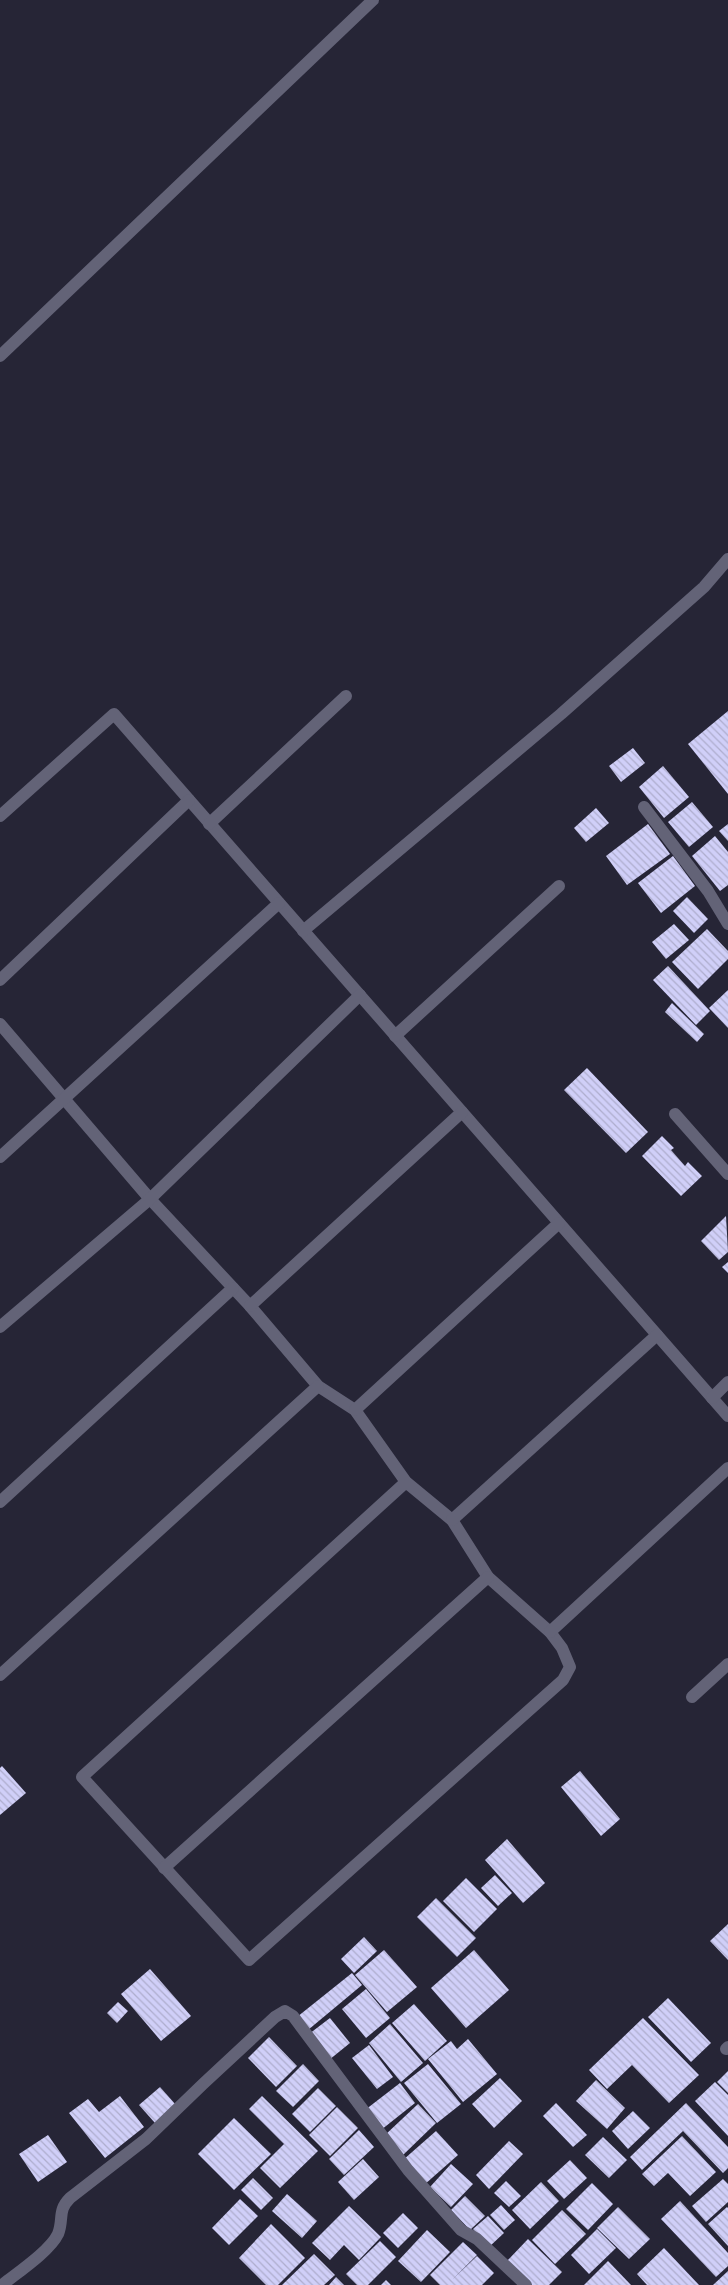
<svg xmlns="http://www.w3.org/2000/svg" width="728" height="2285" font-family="'DejaVu Sans',sans-serif">
<style>
.building{fill:url(#building-back-hatch)}
.lines{fill:none;stroke-linecap:round;stroke-linejoin:round}
.minor{stroke:#636377;stroke-width:12}
</style>
<defs>
<pattern id="building-back-hatch" width="6" height="6" patternUnits="userSpaceOnUse" patternTransform="scale(1.25)"><rect width="6" height="6" fill="#d0cff8"/><path d="M-1 5l2 2M0 0l6 6M5-1l2 2" fill="none" stroke="#aeadcd"/></pattern>
</defs>
<rect width="100%" height="100%" fill="#262536"/>
<g class="building">
<path d="M728 711V794L688 744Z"/>
<path d="M633 748 645 763 621 782 609 766Z"/>
<path d="M663 766 689 797 664 818 639 787Z"/>
<path d="M692 802 713 827 689 847 668 822Z"/>
<path d="M596 808 609 823 586 842 574 828Z"/>
<path d="M648 824 670 854 627 885 606 856Z"/>
<path d="M728 824V841L719 831Z"/>
<path d="M715 836 728 852V885L720 891 692 856Z"/>
<path d="M673 856 695 886 661 913 638 883Z"/>
<path d="M687 897 708 919 694 933 673 911Z"/>
<path d="M674 924 689 940 666 959 652 942Z"/>
<path d="M707 929 728 951V959L698 989 672 962Z"/>
<path d="M668 966 710 1011 696 1025 653 980Z"/>
<path d="M728 990V1028L709 1008Z"/>
<path d="M672 1003 704 1034 697 1042 665 1012Z"/>
<path d="M587 1068 648 1132 626 1153 564 1090Z"/>
<path d="M662 1136 674 1148 671 1150 685 1166 688 1162 702 1176 681 1196 642 1156Z"/>
<path d="M726 1216 728 1252 719 1260 701 1241Z"/>
<path d="M728 1262V1273L722 1267Z"/>
<path d="M2 1766 26 1793 0 1815V1768Z"/>
<path d="M580 1771 620 1819 601 1836 561 1787Z"/>
<path d="M507 1839 545 1883 523 1903 485 1860Z"/>
<path d="M495 1875 512 1893 498 1906 481 1888Z"/>
<path d="M466 1878 497 1909 474 1932 443 1901Z"/>
<path d="M436 1898 476 1938 457 1957 417 1917Z"/>
<path d="M728 1924V1960L710 1941Z"/>
<path d="M364 1937 377 1951 354 1973 341 1959Z"/>
<path d="M384 1950 417 1987 387 2012 355 1975Z"/>
<path d="M474 1950 509 1990 466 2028 431 1988Z"/>
<path d="M150 1969 191 2016 161 2041 121 1994Z"/>
<path d="M352 1973 362 1985 308 2030 297 2017Z"/>
<path d="M366 1989 390 2018 366 2038 342 2009Z"/>
<path d="M668 1998 711 2043 691 2062 648 2017Z"/>
<path d="M118 2002 128 2011 117 2023 107 2013Z"/>
<path d="M414 2004 447 2041 425 2061 392 2023Z"/>
<path d="M330 2018 350 2043 329 2060 309 2034Z"/>
<path d="M643 2018 699 2075 669 2103 632 2065 607 2089 589 2070Z"/>
<path d="M390 2024 423 2063 401 2082 369 2043Z"/>
<path d="M269 2037 297 2066 276 2087 248 2058Z"/>
<path d="M468 2039 497 2074 463 2102 428 2059 451 2041 457 2049Z"/>
<path d="M369 2045 393 2077 377 2089 352 2058Z"/>
<path d="M303 2064 319 2081 293 2107 276 2091Z"/>
<path d="M428 2064 461 2104 437 2123 404 2083Z"/>
<path d="M728 2071V2093L717 2082Z"/>
<path d="M500 2078 522 2101 494 2128 472 2104Z"/>
<path d="M596 2080 625 2108 607 2129 576 2101Z"/>
<path d="M715 2082 728 2095V2136L695 2101Z"/>
<path d="M400 2083 415 2103 381 2130 365 2110Z"/>
<path d="M160 2087 176 2105 155 2123 139 2105Z"/>
<path d="M318 2088 336 2106 310 2132 292 2114Z"/>
<path d="M120 2096 144 2127 105 2158 69 2113 88 2099 99 2112Z"/>
<path d="M262 2096 318 2151 280 2188 260 2168 284 2144 249 2109Z"/>
<path d="M556 2103 587 2135 573 2147 543 2116Z"/>
<path d="M686 2103 728 2147V2168L723 2173 683 2131 642 2170 630 2157Z"/>
<path d="M418 2104 436 2123 402 2156 384 2136Z"/>
<path d="M337 2107 358 2128 330 2156 309 2135Z"/>
<path d="M633 2111 650 2128 628 2149 612 2131Z"/>
<path d="M234 2118 271 2154 234 2190 198 2154Z"/>
<path d="M359 2130 374 2147 344 2175 329 2159Z"/>
<path d="M436 2131 458 2155 424 2185 403 2160Z"/>
<path d="M48 2135 67 2162 38 2182 19 2154Z"/>
<path d="M682 2136 716 2172 690 2196 668 2173 654 2186 642 2174Z"/>
<path d="M603 2137 627 2160 609 2178 585 2155Z"/>
<path d="M509 2141 523 2154 489 2189 476 2175Z"/>
<path d="M363 2159 379 2177 354 2200 338 2182Z"/>
<path d="M570 2160 587 2178 564 2199 547 2181Z"/>
<path d="M451 2164 473 2184 451 2207 430 2187Z"/>
<path d="M253 2178 273 2198 261 2210 241 2190Z"/>
<path d="M723 2179 728 2184V2202L706 2222 692 2206Z"/>
<path d="M506 2181 521 2196 509 2207 494 2193Z"/>
<path d="M541 2182 559 2201 530 2229 512 2210Z"/>
<path d="M592 2183 613 2204 588 2230 566 2209Z"/>
<path d="M287 2194 317 2221 302 2238 272 2211Z"/>
<path d="M465 2196 485 2216 470 2230 451 2210Z"/>
<path d="M240 2199 258 2216 229 2245 212 2228Z"/>
<path d="M680 2201 728 2253V2266L716 2277 661 2219Z"/>
<path d="M501 2205 515 2220 504 2230 490 2215Z"/>
<path d="M349 2206 381 2237 359 2260 344 2245 330 2260 312 2243Z"/>
<path d="M618 2207 650 2239 629 2259 597 2228Z"/>
<path d="M727 2207 728 2208V2246L708 2224Z"/>
<path d="M562 2210 586 2234 555 2264 532 2240Z"/>
<path d="M403 2213 418 2228 398 2248 383 2233Z"/>
<path d="M488 2216 504 2233 489 2247 473 2229Z"/>
<path d="M271 2224 305 2258 278 2285H266L239 2258Z"/>
<path d="M597 2229 616 2248 589 2274 571 2255Z"/>
<path d="M427 2230 450 2252 421 2282 398 2261Z"/>
<path d="M528 2239 562 2272 549 2285H532L507 2261Z"/>
<path d="M380 2241 396 2257 368 2285H357L346 2274Z"/>
<path d="M463 2242 477 2255 453 2279 477 2256 494 2273 482 2285H440L430 2275Z"/>
<path d="M664 2248 699 2285H647L637 2274Z"/>
<path d="M314 2254 335 2275 324 2285H282Z"/>
<path d="M608 2261 631 2285H584Z"/>
<path d="M728 2271V2285H713Z"/>
<path d="M336 2277 344 2285H329Z"/>
<path d="M386 2280 391 2285H381Z"/>
</g>
<g class="lines">
<g class="minor">
<path d="M0 356 373 0"/>
<path d="M644 807 708 891 728 924"/>
<path d="M0 816 114 714 728 1416"/>
<path d="M209 824 346 696"/>
<path d="M303 931 561 714 704 587 728 559"/>
<path d="M0 980 189 800"/>
<path d="M0 1024 150 1199 250 1306 318 1386 355 1410 406 1482 452 1520 488 1577 550 1632 562 1648 570 1667 563 1680 249 1960 82 1777 406 1482"/>
<path d="M395 1036 559 886"/>
<path d="M675 1114 728 1174"/>
<path d="M0 1157 279 903"/>
<path d="M250 1306 462 1112"/>
<path d="M0 1327 150 1199 360 995"/>
<path d="M712 1398 728 1382"/>
<path d="M355 1410 559 1223"/>
<path d="M0 1502 233 1288"/>
<path d="M452 1520 657 1335"/>
<path d="M550 1632 728 1468"/>
<path d="M0 1675 318 1386"/>
<path d="M692 1697 728 1664"/>
<path d="M164 1868 488 1577"/>
<path d="M726 2049 728 2047"/>
<path d="M2 2285C17 2273 50 2251 58 2234 64 2219 57 2211 70 2198L146 2139 203 2084 275 2017 285 2011 293 2016 408 2170 461 2230 477 2239 526 2285"/>
</g>
</g>
</svg>
